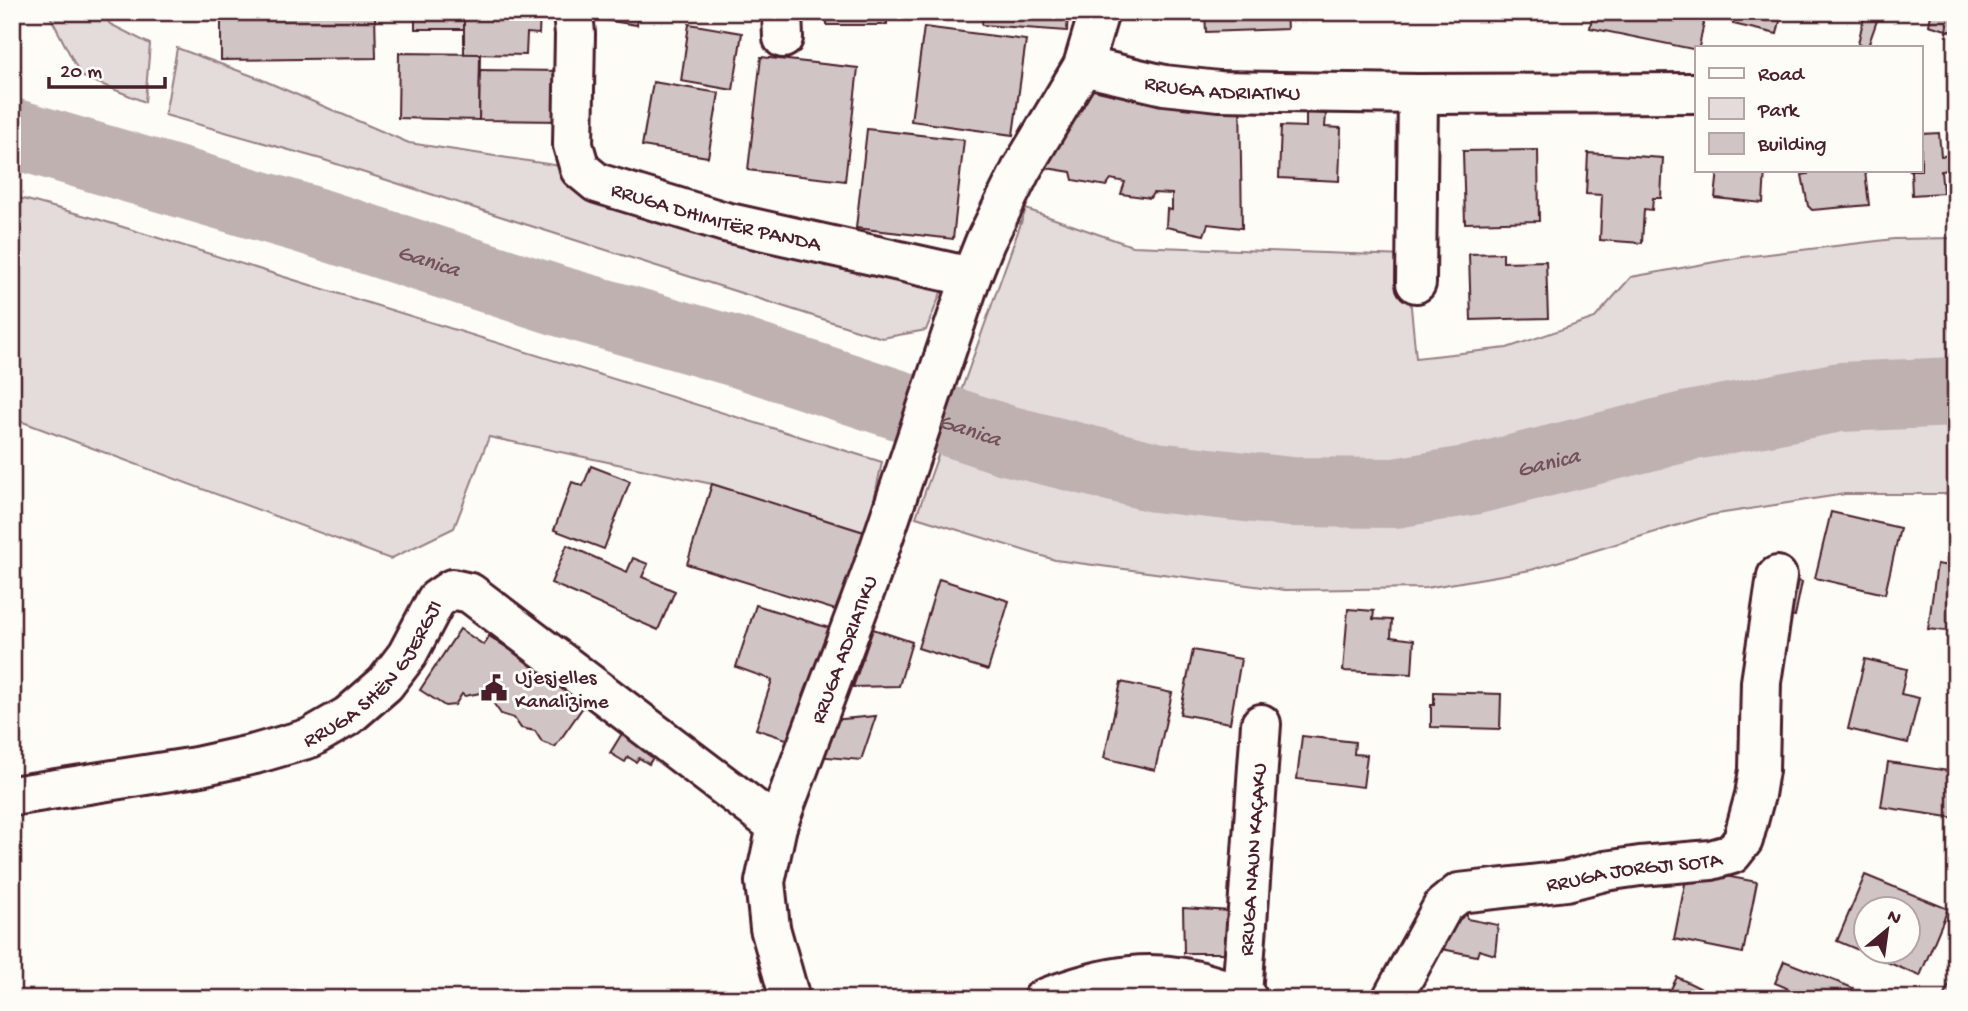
<svg xmlns="http://www.w3.org/2000/svg" width="1968" height="1011" font-family="'Gochi Hand',sans-serif">
<style>
.green{fill:#e3dcda;stroke:#967e82;stroke-width:2}
.lines{fill:none;stroke-linecap:round;stroke-linejoin:round}
.river{stroke:#c0b1b1;stroke-width:70}
.building{fill:#d0c5c4;stroke:#4a1f2b;stroke-width:2;fill-rule:evenodd}
.minor-casing{stroke:#4a1f2b;stroke-width:44}
.minor{stroke:#fdfcf7;stroke-width:38}
.labels{text-anchor:middle;stroke-width:6;stroke-linejoin:round;paint-order:stroke}
.street-label{font-size:21px;fill:#4a1f2b;stroke:#fdfcf7}
.poi-label{font-size:21px;fill:#4a1f2b;stroke:#fdfcf7;text-anchor:start}
.water-label{font-size:23px;font-style:italic;fill:#73525a;stroke:#fdfcf7}
</style>
<rect width="100%" height="100%" fill="#fdfcf7"/>
<filter id="ink" filterUnits="userSpaceOnUse"><feTurbulence type="fractalNoise" baseFrequency=".0143" numOctaves="2"/><feDisplacementMap in="SourceGraphic" scale="14" xChannelSelector="R" yChannelSelector="G"/><feConvolveMatrix kernelMatrix="1 2 1 2 8 2 1 2 1" color-interpolation-filters="sRGB"/></filter>
<g filter="url(#ink)">
<g class="green">
<path d="M48 12H102L110 24 150 44 145 102 81 76Z"/>
<path d="M177 48 258 78 409 143 580 169 942 290 926 330 882 338 321 159 165 115Z"/>
<path d="M12 196 97 219 882 462 867 533 712 484 489 437 454 528 390 559 12 418Z"/>
<path d="M1026 209 1132 246 1406 256 1416 358 1507 348 1595 318 1631 277 1743 257 1894 239 1956 238V494H1845L1711 515 1531 570 1426 588 1285 590 1055 560 916 517Z"/>
</g>
<g class="lines">
<path class="river" id="s1" d="M12 133 305 219 559 301 737 352 1006 440 1155 477 1291 492 1395 493 1472 480 1689 426 1840 397 1956 392"/>
</g>
<g class="building">
<path d="M221 12H375L376 58 221 60Z"/>
<rect x="415" y="12" width="49" height="17"/>
<path d="M464 12H540L539 34 527 33 526 55 464 54Z"/>
<path d="M592 12H639L637 25 591 18Z"/>
<rect x="827" y="12" width="60" height="13"/>
<path d="M983 12H1068L1067 31 982 25Z"/>
<path d="M1205 12H1286L1287 29 1206 32Z"/>
<path d="M1593 12H1706L1699 47 1697 50 1590 28Z"/>
<path d="M1736 12H1782L1777 34 1733 24Z"/>
<path d="M1849 12H1880L1868 46 1858 44 1864 16Z"/>
<path d="M1920 12H1956V33L1929 25 1931 15Z"/>
<path d="M689 24 742 33 733 90 681 81Z"/>
<path d="M924 27 1026 40 1013 135 911 121Z"/>
<path d="M399 53 480 54 479 120 398 118Z"/>
<path d="M761 57 858 68 845 181 748 170Z"/>
<path d="M480 70 562 71 561 121 479 120Z"/>
<path d="M653 82 719 93 708 157 642 146Z"/>
<path d="M1098 83 1240 96 1242 228 1208 224 1204 235 1166 227 1167 209 1172 210V194L1153 193 1150 198 1121 194 1125 182 1111 179 1106 186 1073 180 1071 172 1034 166Z"/>
<path d="M1306 113 1326 114 1325 127 1341 128 1339 181 1279 178 1281 126 1306 127Z"/>
<path d="M867 129 964 140 953 239 856 228Z"/>
<path d="M1939 133 1941 156 1955 155 1956 169 1941 171 1943 193 1912 195 1911 171 1909 170H1921V134Z"/>
<path d="M1538 150 1539 221 1465 223 1463 151Z"/>
<path d="M1588 153 1663 158 1661 198H1653L1652 210 1644 209 1642 243 1600 240 1602 195 1586 194Z"/>
<path d="M1718 170H1765L1763 203 1715 198Z"/>
<path d="M1807 170H1871L1865 171 1869 205 1812 210 1808 206 1802 175 1808 174Z"/>
<path d="M1503 253V262L1546 261 1548 318 1471 320 1469 254Z"/>
<path d="M591 466 630 481 604 549 554 530 572 482 583 486Z"/>
<path d="M712 484 867 533 842 612 687 564Z"/>
<path d="M1831 512 1900 528 1885 594 1815 578Z"/>
<path d="M567 545 627 572 633 558 648 564 642 577 675 591 658 630 551 583Z"/>
<path d="M1937 564 1956 567V632L1928 629Z"/>
<path d="M1782 578 1802 582 1795 616 1772 611Z"/>
<path d="M939 579 1009 601 988 670 918 648Z"/>
<path d="M756 605 829 628 792 741 756 729 772 680 736 667Z"/>
<path d="M1348 609 1374 611 1373 619 1392 620 1391 637 1414 640 1412 674 1343 671Z"/>
<path d="M460 629 484 645 489 636 588 700 555 747 542 742 535 731 521 728 514 718 501 714 494 704 497 698 482 689 480 693 465 696 462 694 455 705 445 706 420 690Z"/>
<path d="M873 629 912 642 899 686 853 687Z"/>
<path d="M1193 650 1241 659 1230 723 1180 714Z"/>
<path d="M1865 659 1907 669 1901 694 1919 698 1908 743 1848 729Z"/>
<path d="M1121 682 1172 693 1155 770 1104 758Z"/>
<path d="M1434 692 1501 694 1500 729 1431 727V705H1434Z"/>
<path d="M876 716 861 760 815 756 832 720Z"/>
<path d="M629 722 662 742 649 764 639 758 636 762 628 757 625 762 610 753Z"/>
<path d="M1302 736 1355 742 1354 754 1367 755 1363 787 1297 779Z"/>
<path d="M1888 762 1956 772V818L1881 807Z"/>
<path d="M1688 869 1757 882 1743 953 1674 939Z"/>
<path d="M1865 875 1948 909 1920 976 1837 941ZM1867 909H1909V951H1867Z"/>
<path d="M1183 908 1231 911 1224 953H1184Z"/>
<path d="M1452 911H1467V919L1498 925 1495 955 1479 950 1477 956 1432 947Z"/>
<path d="M1784 961 1853 988 1849 999H1782L1787 988 1775 983Z"/>
<path d="M1956 971V999H1942Z"/>
<path d="M1677 977 1716 996 1715 999H1666Z"/>
<path d="M1527 989 1540 999H1519Z"/>
</g>
<g class="lines">
<g class="minor-casing">
<g id="minor">
<path id="s2" d="M573 12 575 34 573 145 580 169 597 183 725 222 971 277"/>
<path d="M782 12 783 38"/>
<path id="s3" d="M1083 66 1164 85 1219 91 1418 94 1697 93"/>
<path d="M1416 283 1418 94"/>
<path id="s4" d="M12 796 196 767 255 754 310 738 348 716 385 684 407 655 436 600 452 589 470 593 777 826"/>
<path id="s5" d="M1242 995 1261 724"/>
<path id="s6" d="M790 999 770 928 765 882 777 826 871 574 971 277 985 242 1021 170 1083 66 1099 12"/>
<path d="M1043 999C1103 976 1155 965 1218 987 1228 990 1239 993 1248 999"/>
<path id="s7" d="M1392 999 1443 906 1459 893 1566 881 1605 871 1640 866 1711 860 1732 854 1743 840 1755 795 1759 770 1761 682 1777 576"/>
</g>
</g>
<use href="#minor" class="minor"/>
</g>
</g>
<defs>
<g id="civic-bare" transform="scale(2.1)"><path d="M-.6-6.5H3V-4.5H.6V-3L4-1V1h2V6H-6V1h2V-1L-.6-3ZM-1.2 2.5V6h2.4V2.5Z" fill="#4a1f2b" stroke="#fdfcf7" stroke-width="2.5" paint-order="stroke"/></g>
</defs>
<g fill-rule="evenodd">
<use href="#civic-bare" x="494" y="688"/>
</g>
<g class="labels">
<g class="street-label">
<text dy="7" stroke="none"><textPath href="#s3" startOffset="142">RRUGA ADRIATIKU</textPath></text>
<text dy="7" stroke="none"><textPath href="#s2" startOffset="304">RRUGA DHIMITËR PANDA</textPath></text>
<text dy="7" stroke="none"><textPath href="#s6" startOffset="366">RRUGA ADRIATIKU</textPath></text>
<text dy="7" stroke="none"><textPath href="#s4" startOffset="396">RRUGA SHËN GJERGJI</textPath></text>
<text dy="7" stroke="none"><textPath href="#s5" startOffset="136">RRUGA NAUN KAÇAKU</textPath></text>
<text dy="7" stroke="none"><textPath href="#s7" startOffset="303">RRUGA JORGJI SOTA</textPath></text>
</g>
<g class="poi-label">
<text x="515" y="683">Ujesjelles<tspan x="515" dy="24">Kanalizime</tspan></text>
</g>
<g class="water-label">
<text dy="8" stroke="none"><textPath href="#s1" startOffset="436">Ganica</textPath></text>
<text dy="8" stroke="none"><textPath href="#s1" startOffset="1003">Ganica</textPath></text>
<text dy="8" stroke="none"><textPath href="#s1" startOffset="1591">Ganica</textPath></text>
</g>
</g>
<rect width="1968" height="1011" fill="none" stroke="#fdfcf7" stroke-width="42"/>
<rect x="21" y="21" width="1926" height="969" fill="none" stroke="#4a1f2b" stroke-width="2.5" filter="url(#ink)"/>
<rect x="1695" y="46" width="228" height="126" fill="#fdfcf7" stroke="#b5a4a5" stroke-width="2"/>
<rect x="1709" y="68" width="35" height="10" fill="#fdfcf7" stroke="#b5a4a5" stroke-width="2"/>
<text x="1758" y="80" font-size="21" fill="#4a1f2b">Road</text>
<rect x="1709" y="98" width="35" height="21" fill="#e3dcda" stroke="#b5a4a5" stroke-width="2"/>
<text x="1758" y="116" font-size="21" fill="#4a1f2b">Park</text>
<rect x="1709" y="133" width="35" height="21" fill="#d0c5c4" stroke="#b5a4a5" stroke-width="2"/>
<text x="1758" y="150" font-size="21" fill="#4a1f2b">Building</text>
<g transform="translate(1887 930) rotate(29)"><circle r="33" fill="#fdfcf7" stroke="#b5a4a5" stroke-width="2"/>
<path d="M0-5L12 26L0 18L-12 26Z" fill="#4a1f2b"/>
<text y="-10" font-size="19" font-weight="bold" text-anchor="middle" fill="#4a1f2b">N</text>
</g>
<path d="M49 77v10h116v-10" fill="none" stroke="#4a1f2b" stroke-width="3.5"/>
<text x="60" y="77" font-size="21" fill="#4a1f2b" stroke="#fdfcf7" stroke-width="5" paint-order="stroke">20 m</text>
</svg>
